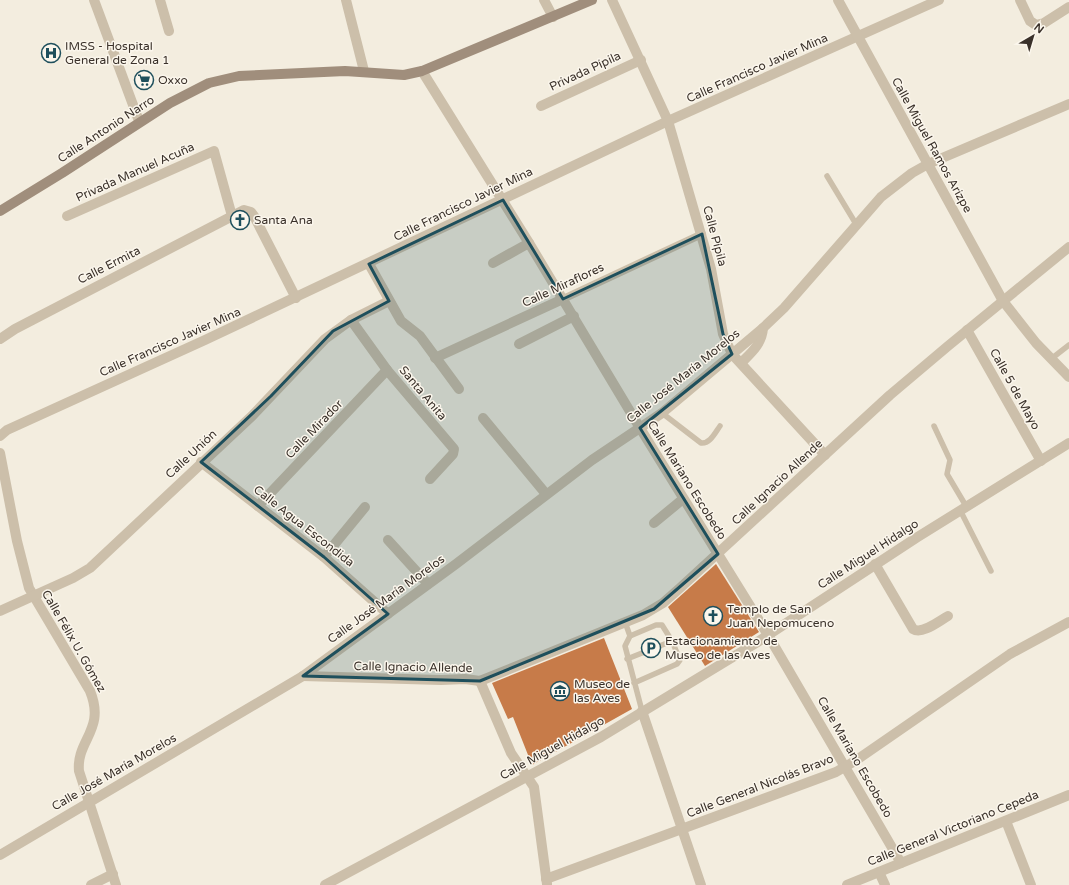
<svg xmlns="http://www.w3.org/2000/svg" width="1069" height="885" font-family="'Varela Round',sans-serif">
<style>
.building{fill:#c77b49}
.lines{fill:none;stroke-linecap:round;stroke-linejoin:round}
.service{stroke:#ccbfaa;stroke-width:5.5}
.pedestrian{stroke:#ccbfaa;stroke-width:8}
.minor{stroke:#ccbfaa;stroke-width:10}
.tertiary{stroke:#ccbfaa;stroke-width:10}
.secondary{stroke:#a08e7c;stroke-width:10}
.marked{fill:#1e4f5c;fill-opacity:0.2;stroke:#1e4f5c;stroke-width:3;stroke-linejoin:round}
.labels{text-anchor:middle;stroke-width:3;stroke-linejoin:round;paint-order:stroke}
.poi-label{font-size:12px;fill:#3a312a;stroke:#fbf6ec;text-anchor:start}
.street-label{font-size:12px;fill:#3a312a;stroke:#fbf6ec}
</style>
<rect width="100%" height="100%" fill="#f3eddf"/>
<g class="building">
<path d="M716 564 759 632 705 666 668 607Z"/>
<path d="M604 638 632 709 532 765 513 717 508 719 492 683Z"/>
</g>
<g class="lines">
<g class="service">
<path d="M827 176 856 224"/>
<path d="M1051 359 1069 345"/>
<path d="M662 413 701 443C710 444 715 433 720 426"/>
<path d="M934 426 950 460 947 474 966 506"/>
<path d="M960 510 991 571"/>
<path d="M625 622 630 636"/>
<path d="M627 659 672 641"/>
<path d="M634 683 677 664 680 660 672 641 662 625H656L630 636 625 646 642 711"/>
</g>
<path class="pedestrian" d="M563 299 702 234"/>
<g class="minor">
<path d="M160 0 169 31"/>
<path d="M346 0 364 71"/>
<path d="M544 0 553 17"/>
<path d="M612 0 668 121 711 269 723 334 732 354 825 455"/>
<path d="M1020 0 1030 21 1036 25 1044 23 1069 7"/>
<path d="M422 71 529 243 640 428 768 635 901 863"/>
<path d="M541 106 641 60"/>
<path d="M67 216 214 151 232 216"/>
<path d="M493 263 529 243"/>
<path d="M369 264 401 321 420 336 459 389"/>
<path d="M351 320 387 370 454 449 453 454 430 479"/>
<path d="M967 330 1041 461"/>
<path d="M0 339 15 329 244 210 251 212 254 216 296 298"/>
<path d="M519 344 574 316"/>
<path d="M435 358 563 299"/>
<path d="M741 363C751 353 762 344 763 328"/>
<path d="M483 418 546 494"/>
<path d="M0 436 7 430 205 340 668 121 939 0"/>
<path d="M0 453 17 541 29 588 90 691C106 730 76 740 79 771L116 885"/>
<path d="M201 462 324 557 388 614"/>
<path d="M258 506 387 370"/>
<path d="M654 523 683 499"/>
<path d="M388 540 428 584"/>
<path d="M324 557 365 507"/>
<path d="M875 564 913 629C922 635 939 621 948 616"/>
<path d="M0 611 73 578 90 568 252 416 325 339 351 320 389 301"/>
<path d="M303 676 441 680 465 679 480 681 643 615 663 603 680 588 890 395 948 346 1069 247"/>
<path d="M480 681 511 753 534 787 547 884"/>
<path d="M642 711 701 885"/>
<path d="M1006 821 1031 885"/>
<path d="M0 855 303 676 456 564 592 460 662 413 763 328 784 308 881 197 912 173 928 164 1069 104"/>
<path d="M879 872 885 885"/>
<path d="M546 879 836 772 855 761 1010 654 1069 622"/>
<path d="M91 885 113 874"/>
<path d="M325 885 601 737 756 643 916 538 1069 443"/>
<path d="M847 885 1069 795"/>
</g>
<g class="tertiary">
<path d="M94 0 139 121"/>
<path d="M838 0 1003 301 1036 343 1069 377"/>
</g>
<path class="secondary" d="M0 211 62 173 170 103 209 83 239 76 345 71 404 75 422 71 592 0"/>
</g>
<path class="marked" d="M503 200 563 299 702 234 723 334 732 354 640 428 718 554 654 609 480 681 303 676 388 614 324 557 201 462 271 396 333 331 389 301 369 264Z"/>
<defs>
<g id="hospital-ring" transform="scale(1)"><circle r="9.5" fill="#fbf6ec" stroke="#1e4f5c" stroke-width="1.5"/><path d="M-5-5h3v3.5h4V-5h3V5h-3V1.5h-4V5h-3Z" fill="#1e4f5c"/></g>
<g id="supermarket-ring" transform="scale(1)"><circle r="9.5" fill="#fbf6ec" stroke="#1e4f5c" stroke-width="1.5"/><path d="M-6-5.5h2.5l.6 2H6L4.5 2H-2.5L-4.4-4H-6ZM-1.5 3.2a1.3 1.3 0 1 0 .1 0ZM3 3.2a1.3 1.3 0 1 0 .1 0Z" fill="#1e4f5c"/></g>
<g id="church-ring" transform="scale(1)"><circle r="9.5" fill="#fbf6ec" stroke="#1e4f5c" stroke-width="1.5"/><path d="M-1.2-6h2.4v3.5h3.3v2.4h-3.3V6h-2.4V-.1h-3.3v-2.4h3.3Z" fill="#1e4f5c"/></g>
<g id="parking-ring" transform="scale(1)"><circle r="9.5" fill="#fbf6ec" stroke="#1e4f5c" stroke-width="1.5"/><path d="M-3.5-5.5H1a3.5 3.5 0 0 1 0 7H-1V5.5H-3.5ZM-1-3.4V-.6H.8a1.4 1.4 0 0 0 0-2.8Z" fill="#1e4f5c"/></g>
<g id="museum-ring" transform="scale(1)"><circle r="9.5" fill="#fbf6ec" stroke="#1e4f5c" stroke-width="1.5"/><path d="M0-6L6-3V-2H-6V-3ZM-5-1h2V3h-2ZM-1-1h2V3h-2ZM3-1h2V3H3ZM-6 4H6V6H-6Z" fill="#1e4f5c"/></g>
</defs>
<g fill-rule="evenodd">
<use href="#hospital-ring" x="51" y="53"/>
<use href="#supermarket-ring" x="144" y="80"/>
<use href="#church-ring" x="240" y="220"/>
<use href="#church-ring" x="713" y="616"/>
<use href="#parking-ring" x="651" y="648"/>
<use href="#museum-ring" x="560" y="691"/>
</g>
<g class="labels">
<g class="poi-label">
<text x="65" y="50">IMSS - Hospital<tspan x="65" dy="14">General de Zona 1</tspan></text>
<text x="158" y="84">Oxxo</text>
<text x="254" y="224">Santa Ana</text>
<text x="727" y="613">Templo de San<tspan x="727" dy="14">Juan Nepomuceno</tspan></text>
<text x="665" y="645">Estacionamiento de<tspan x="665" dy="14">Museo de las Aves</tspan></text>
<text x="574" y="688">Museo de<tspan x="574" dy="14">las Aves</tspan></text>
</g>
<g class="street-label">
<text transform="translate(757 68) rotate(-24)" y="4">Calle Francisco Javier Mina</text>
<text transform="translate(585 71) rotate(-25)" y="4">Privada Pípila</text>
<text transform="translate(106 129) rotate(-33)" y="4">Calle Antonio Narro</text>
<text transform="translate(932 145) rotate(61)" y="4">Calle Miguel Ramos Arizpe</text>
<text transform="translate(135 172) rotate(-24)" y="4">Privada Manuel Acuña</text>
<text transform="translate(463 204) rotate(-26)" y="4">Calle Francisco Javier Mina</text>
<text transform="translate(715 236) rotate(75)" y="4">Calle Pípila</text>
<text transform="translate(109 265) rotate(-27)" y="4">Calle Ermita</text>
<text transform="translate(563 285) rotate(-25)" y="4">Calle Miraflores</text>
<text transform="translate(170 342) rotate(-24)" y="4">Calle Francisco Javier Mina</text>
<text transform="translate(683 376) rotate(-39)" y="4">Calle José María Morelos</text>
<text transform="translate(1015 389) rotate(61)" y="4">Calle 5 de Mayo</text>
<text transform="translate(423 393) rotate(50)" y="4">Santa Anita</text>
<text transform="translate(314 429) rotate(-46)" y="4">Calle Mirador</text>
<text transform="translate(191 454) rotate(-43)" y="4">Calle Unión</text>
<text transform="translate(687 480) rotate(58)" y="4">Calle Mariano Escobedo</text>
<text transform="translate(777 482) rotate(-43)" y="4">Calle Ignacio Allende</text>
<text transform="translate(304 526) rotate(38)" y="4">Calle Agua Escondida</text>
<text transform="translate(868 554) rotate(-33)" y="4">Calle Miguel Hidalgo</text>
<text transform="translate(386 599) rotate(-36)" y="4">Calle José María Morelos</text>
<text transform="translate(74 641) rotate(60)" y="4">Calle Félix U. Gómez</text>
<text transform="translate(413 667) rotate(1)" y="4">Calle Ignacio Allende</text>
<text transform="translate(552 748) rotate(-29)" y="4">Calle Miguel Hidalgo</text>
<text transform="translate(855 757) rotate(60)" y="4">Calle Mariano Escobedo</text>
<text transform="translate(114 772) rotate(-30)" y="4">Calle José María Morelos</text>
<text transform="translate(760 786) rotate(-21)" y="4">Calle General Nicolás Bravo</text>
<text transform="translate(953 828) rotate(-22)" y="4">Calle General Victoriano Cepeda</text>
</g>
</g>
<g transform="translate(1033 36) rotate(38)" stroke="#fbf6ec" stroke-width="3" paint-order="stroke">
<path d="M0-3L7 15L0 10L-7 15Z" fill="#3a312a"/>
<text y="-6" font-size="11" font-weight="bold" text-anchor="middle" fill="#3a312a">N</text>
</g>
</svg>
